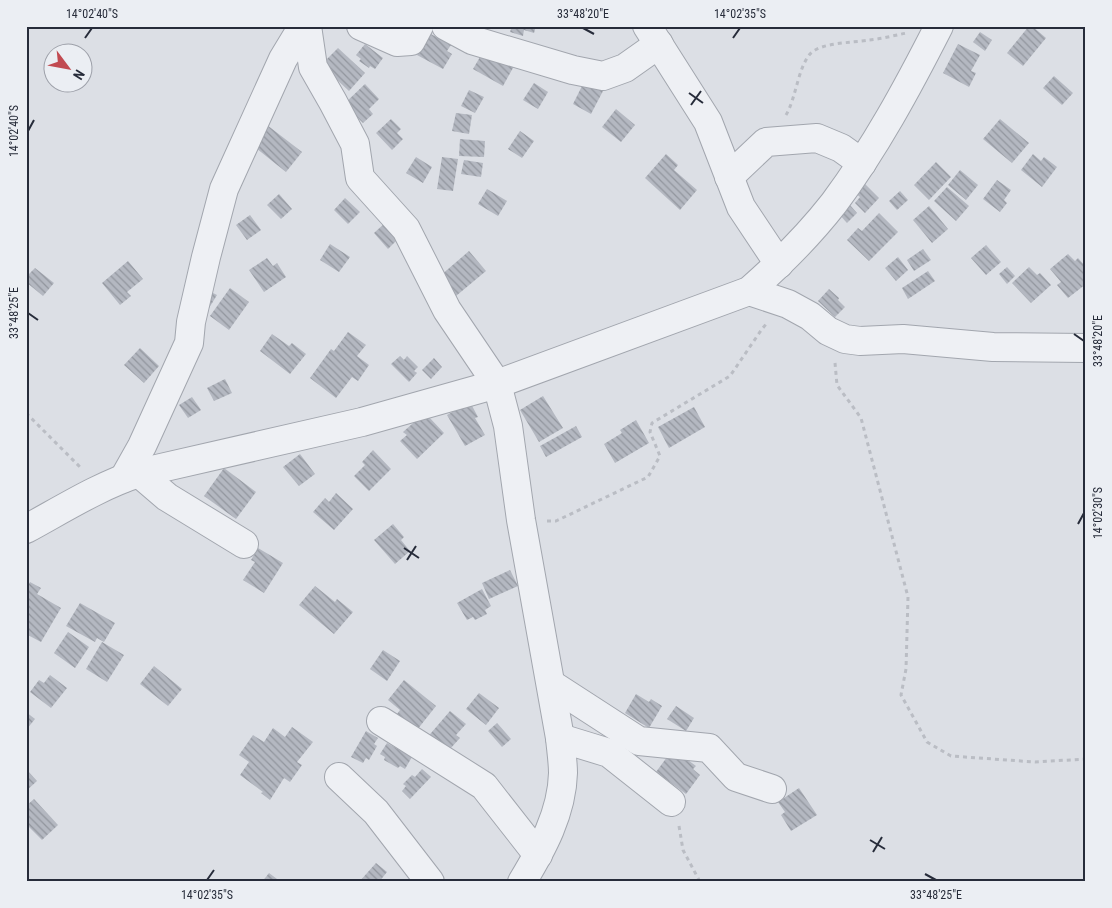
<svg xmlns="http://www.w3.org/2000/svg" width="1112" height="908" font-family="'Roboto Condensed',sans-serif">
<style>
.building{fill:url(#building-back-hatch)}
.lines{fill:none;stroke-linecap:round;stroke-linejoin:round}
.minor-casing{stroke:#a2a6ae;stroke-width:30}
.path{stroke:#babdc4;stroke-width:3;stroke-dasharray:4 4;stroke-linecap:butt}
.minor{stroke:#eef0f4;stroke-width:28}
.ticks{fill:none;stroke:#272c3a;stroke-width:2}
.neatline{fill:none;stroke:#272c3a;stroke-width:2}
.ticks-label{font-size:12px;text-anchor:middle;fill:#272c3a}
</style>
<defs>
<pattern id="building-back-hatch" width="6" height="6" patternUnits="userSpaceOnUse" patternTransform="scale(1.25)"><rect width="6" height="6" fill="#b4b8c1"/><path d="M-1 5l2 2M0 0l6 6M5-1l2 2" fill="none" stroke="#92969e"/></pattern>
</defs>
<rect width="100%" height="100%" fill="#dcdfe5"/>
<g class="building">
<path d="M512 26H536L534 33 524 30 523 36 510 32Z"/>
<path d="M1029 26H1032L1046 38 1023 66 1007 53Z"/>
<path d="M980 32 992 40 985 51 973 42Z"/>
<path d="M429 33 451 45 447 51 452 54 443 69 417 55Z"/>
<path d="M365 44 383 58 375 69 370 66 369 68 359 61 361 59 356 55Z"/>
<path d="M958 44 980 55 971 71 976 73 969 87 943 73Z"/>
<path d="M338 48 365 73 349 91 321 65Z"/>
<path d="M484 50 514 66 503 86 473 69Z"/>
<path d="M1054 76 1073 93 1062 105 1043 88Z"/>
<path d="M584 82 603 91 591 114 573 104Z"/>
<path d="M534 83 548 92 538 109 523 100Z"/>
<path d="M365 84 379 99 369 109 373 114 363 123 344 104Z"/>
<path d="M469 90 484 97 475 113 461 106Z"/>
<path d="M616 109 635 125 621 142 602 127Z"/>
<path d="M456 113 472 115 469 134 452 131Z"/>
<path d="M391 119 401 129 397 133 403 139 392 150 376 133Z"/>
<path d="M1000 119 1029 143 1012 163 983 139Z"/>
<path d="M267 125 302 152 286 172 251 144Z"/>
<path d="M520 131 534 141 522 158 508 149Z"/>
<path d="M460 139 485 141 484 157 459 156Z"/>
<path d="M666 154 678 165 674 170 697 190 680 210 645 178Z"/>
<path d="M1033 154 1041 161 1044 157 1057 167 1042 187 1021 170Z"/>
<path d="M416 157 432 167 423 183 406 173Z"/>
<path d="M442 157 458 159 453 191 437 189Z"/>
<path d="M464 160 483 163 481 177 461 174Z"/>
<path d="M936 162 951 177 929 200 914 185Z"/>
<path d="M960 170 978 185 966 200 948 185Z"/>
<path d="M997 180 1011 190 1004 200 1007 203 1000 212 983 199Z"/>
<path d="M865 184 879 198 865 213 855 203 860 197 855 193Z"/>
<path d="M947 187 969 206 956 221 934 201Z"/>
<path d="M487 189 507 201 498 216 478 204Z"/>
<path d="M900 191 908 200 897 210 889 201Z"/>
<path d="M279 194 292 209 281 219 267 205Z"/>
<path d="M345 198 360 212 348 224 334 210Z"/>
<path d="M849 204 857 213 847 223 839 214Z"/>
<path d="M929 206 948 229 932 243 913 220Z"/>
<path d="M879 213 898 232 869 261 847 240 858 228 862 231Z"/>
<path d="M250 215 261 230 247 240 236 225Z"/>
<path d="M386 222 400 237 388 249 374 233Z"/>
<path d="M330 244 350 257 339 272 320 260Z"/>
<path d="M986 245 1001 262 986 275 971 258Z"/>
<path d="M923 249 931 260 914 271 907 260Z"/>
<path d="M469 251 486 271 456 296 440 276Z"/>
<path d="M1068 254 1075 261 1078 258 1086 267 1083 271 1086 275V284L1068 298 1057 285 1061 282 1050 269Z"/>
<path d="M898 257 908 270 896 281 885 268Z"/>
<path d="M267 258 273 266 277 263 286 277 264 292 249 270Z"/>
<path d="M128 261 143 279 127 292 131 296 120 305 102 283Z"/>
<path d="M1007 267 1015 276 1007 284 999 274Z"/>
<path d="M1029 267 1037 275 1040 273 1051 285 1031 303 1012 283Z"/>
<path d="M35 268 54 283 43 296 26 282V277Z"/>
<path d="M928 271 935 281 908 299 902 288Z"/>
<path d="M230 288 249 302 229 330 210 316Z"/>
<path d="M829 289 839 298 838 300 845 307 835 317 818 301Z"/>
<path d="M209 291 217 295 206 313Z"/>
<path d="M348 332 366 345 357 356 369 365 358 381 352 377 336 398 310 378 331 349 334 351Z"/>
<path d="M272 334 289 346 292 343 306 354 290 374 260 351Z"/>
<path d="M140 348 159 366 144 383 124 365Z"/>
<path d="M400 356 404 360 407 356 418 367 414 371 417 373 409 382 391 364Z"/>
<path d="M434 358 442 367 431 379 422 370Z"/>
<path d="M225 379 232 393 214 401 207 388Z"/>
<path d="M543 396 563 428 539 442 520 410Z"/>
<path d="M192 397 201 410 188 418 179 405Z"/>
<path d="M470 402 478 417 475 418 485 435 465 446 447 415Z"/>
<path d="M694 407 705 427 669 448 658 427Z"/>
<path d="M421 416 424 419 428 416 444 433 417 459 400 441 407 435 403 432Z"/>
<path d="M636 420 649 443 615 463 604 444 622 433 620 430Z"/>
<path d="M576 426 582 437 546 457 540 446Z"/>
<path d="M373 450 391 469 369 491 354 476 365 465 362 462Z"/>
<path d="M300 454 315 474 299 486 283 467Z"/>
<path d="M224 468 256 492 236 519 204 496Z"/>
<path d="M336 493 353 509 334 530 313 512 325 498 329 502Z"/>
<path d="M393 524 404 537 401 540 410 551 395 564 374 540Z"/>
<path d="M258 548 283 563 264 593 243 580 255 562 251 560Z"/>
<path d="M510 570 518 586 489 599 482 583Z"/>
<path d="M30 582 41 588 37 594 61 608 41 642 26 634V589Z"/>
<path d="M315 586 335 602 337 599 353 612 334 634 299 605Z"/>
<path d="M482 589 491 606 485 610 487 614 475 620 473 617 467 620 457 603Z"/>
<path d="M80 603 115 623 104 642 97 638 95 642 66 626Z"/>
<path d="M68 632 89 647 75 668 54 653Z"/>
<path d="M102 642 124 655 107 682 86 669Z"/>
<path d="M383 650 400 661 387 681 370 669Z"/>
<path d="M154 666 182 689 168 706 140 684Z"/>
<path d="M50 675 67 688 51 708 30 692 39 680 44 683Z"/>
<path d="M404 680 436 706 417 730 397 714 400 710 388 700Z"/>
<path d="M479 693 499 708 486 725 466 709Z"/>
<path d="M636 694 649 702 651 699 662 706 649 728 625 713Z"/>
<path d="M676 706 694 718 686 731 667 719Z"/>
<path d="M450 711 466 724 456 735 460 738 450 749 447 746 441 754 425 740Z"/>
<path d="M26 712 35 719 26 730Z"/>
<path d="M497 723 511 739 502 747 488 731Z"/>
<path d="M292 727 313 742 297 762 302 765 290 782 284 778 270 800 261 793 263 792 240 775 249 762 239 755 253 735 264 742 273 728 285 737Z"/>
<path d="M366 731 378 738 374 744 377 746 369 760 366 758 363 763 351 757Z"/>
<path d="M387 743 412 757 405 769 400 766 398 768 384 760 385 757 380 754Z"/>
<path d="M670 753 678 759 681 755 696 766 693 769 700 775 686 794 656 772Z"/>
<path d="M26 769 37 781 26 791Z"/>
<path d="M422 769 431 777 410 799 402 791 406 786 403 784 412 775 415 777Z"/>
<path d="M799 788 817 815 791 831 781 815 785 812 778 802Z"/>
<path d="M34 799 58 825 42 840 26 824V806Z"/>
<path d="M376 863 387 872 379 882H359Z"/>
<path d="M269 873 281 882H262Z"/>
</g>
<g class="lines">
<g class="minor-casing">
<g id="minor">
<path d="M307 26 313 67 333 102 355 144 360 178 406 229 447 310 497 384 508 426 521 520 560 738C561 749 563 762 563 773 562 813 542 849 522 882"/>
<path d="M361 26 397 42 411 41 419 26"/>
<path d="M446 26 472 40 573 70 603 76 625 68 659 44"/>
<path d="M647 26 708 122 741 207 779 264"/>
<path d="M729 177 766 142 817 138 841 148 862 163"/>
<path d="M749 291 788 304 810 316 828 331 845 339 860 341 903 339 993 347 1086 348"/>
<path d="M139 473 167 497 244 544"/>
<path d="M124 478 142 446 189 343 191 322 206 257 224 189 283 59 303 26"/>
<path d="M26 529C63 509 99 486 139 473L362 422 497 384 749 291C780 264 809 235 834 203 875 148 908 87 939 26"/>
<path d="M551 684 639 741 709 748 736 777 772 789"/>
<path d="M381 721 484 786 538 855"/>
<path d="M560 738 609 753 671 802"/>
<path d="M339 777 376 812 430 882"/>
</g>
</g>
<g class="path">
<path d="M786 115C796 98 798 68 810 54 821 42 853 43 869 40 882 39 895 35 907 33"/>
<path d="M835 363 837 385 861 418 908 597 906 669 901 695 927 742 951 756 1035 762 1086 759"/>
<path d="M26 413 82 469"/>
<path d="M547 521H556L648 477 660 456 650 432 652 423 730 376 762 329 767 323"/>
<path d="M679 826 683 850 699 880 702 882"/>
</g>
<use href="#minor" class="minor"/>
</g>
<path class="ticks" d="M583 28 594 34M85 38 92 28M733 38 740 28M689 93 703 103M691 105 701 91M28 131 34 120M28 313 38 320M1074 334 1084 341M1078 524 1084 513M404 548 419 558M407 560 416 546M870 840 885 849M873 852 882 837M925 874 936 880M207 880 214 870"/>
<rect width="1112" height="908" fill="none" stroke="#ebeef3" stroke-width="55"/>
<g transform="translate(68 68) rotate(122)"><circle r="24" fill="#ebeef3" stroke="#9da0a9"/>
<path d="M0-4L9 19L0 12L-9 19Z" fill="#c14a51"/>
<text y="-8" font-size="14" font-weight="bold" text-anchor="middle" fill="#272c3a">N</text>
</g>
<rect x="28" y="28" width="1056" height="852" class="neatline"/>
<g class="ticks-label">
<text x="92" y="18">14°02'40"S</text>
<text x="583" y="18">33°48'20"E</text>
<text x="740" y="18">14°02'35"S</text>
<text transform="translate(14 131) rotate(-90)" y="4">14°02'40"S</text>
<text transform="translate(14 313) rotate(-90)" y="4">33°48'25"E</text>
<text transform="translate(1098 341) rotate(-90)" y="4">33°48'20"E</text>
<text transform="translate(1098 513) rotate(-90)" y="4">14°02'30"S</text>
<text x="207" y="899">14°02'35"S</text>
<text x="936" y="899">33°48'25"E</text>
</g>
</svg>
